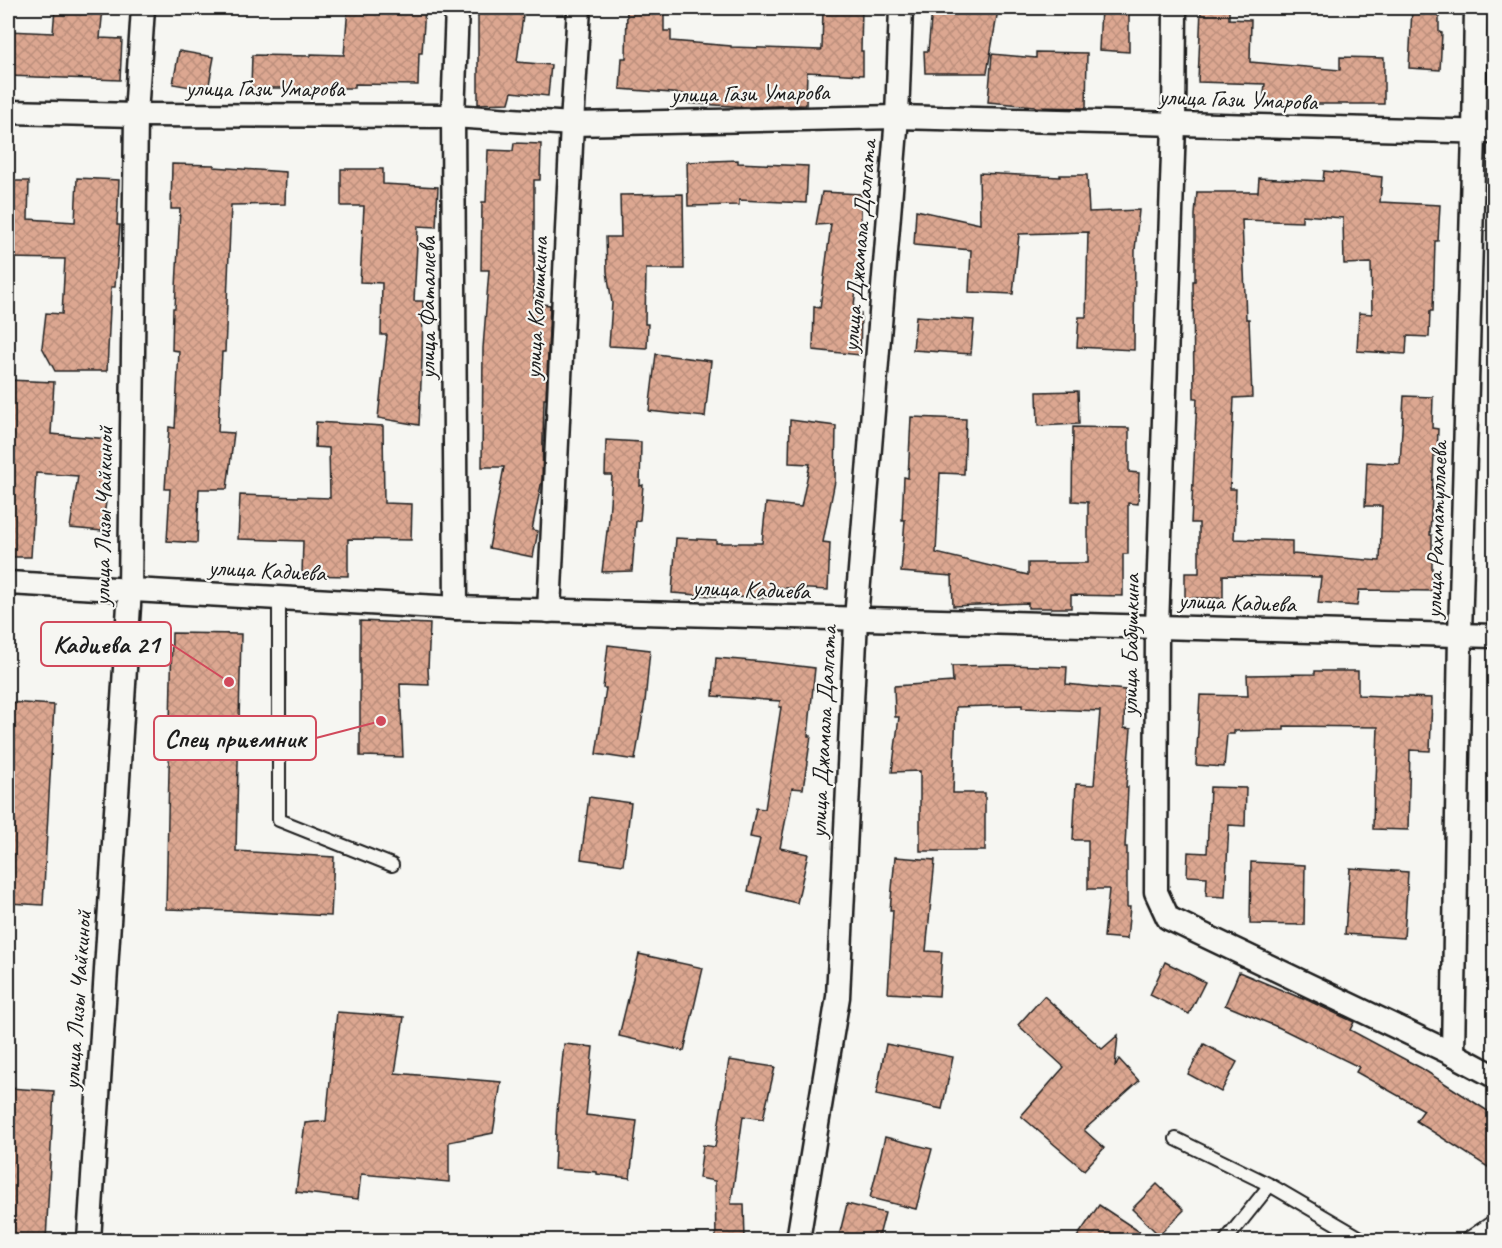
<svg xmlns="http://www.w3.org/2000/svg" width="1502" height="1248" font-family="Caveat,sans-serif">
<style>
.building{fill:url(#building-cross-hatch);stroke:#1c1c1c;stroke-width:1.5}
.lines{fill:none;stroke-linecap:round;stroke-linejoin:round}
.lane-casing{stroke:#1c1c1c;stroke-width:16}
.street-casing{stroke:#1c1c1c;stroke-width:27}
.lane{stroke:#f6f6f2;stroke-width:12}
.street{stroke:#f6f6f2;stroke-width:22}
.labels{text-anchor:middle;stroke-width:4.5;stroke-linejoin:round;paint-order:stroke}
.street-label{font-size:24px;fill:#1c1c1c;stroke:#f6f6f2}
.leader{fill:none;stroke:#d1495b;stroke-width:2}
.callout-dot{fill:#d1495b;stroke:#f6f6f2;stroke-width:2}
.callout{fill:#f6f6f2;stroke:#d1495b;stroke-width:2}
.callout-label{font-size:26px;text-anchor:middle;font-weight:bold;fill:#1c1c1c}
</style>
<defs>
<pattern id="building-cross-hatch" width="8" height="8" patternUnits="userSpaceOnUse" patternTransform="scale(1.5)"><rect width="8" height="8" fill="#dca791"/><path d="M0 0l8 8M0 8l8-8" fill="none" stroke="#bc8f7c"/></pattern>
</defs>
<rect width="100%" height="100%" fill="#f6f6f2"/>
<filter id="ink" filterUnits="userSpaceOnUse"><feTurbulence type="fractalNoise" baseFrequency=".0167" numOctaves="2"/><feDisplacementMap in="SourceGraphic" scale="12" xChannelSelector="R" yChannelSelector="G"/><feConvolveMatrix kernelMatrix="1 2 1 2 8 2 1 2 1" color-interpolation-filters="sRGB"/></filter>
<g filter="url(#ink)">
<g class="building">
<path d="M55 8H103L100 38 122 39 120 80 8 76V31L53 33Z"/>
<path d="M348 8H425L422 53H419L418 85 355 84V88H251L252 55 311 56V54L344 55Z"/>
<path d="M478 8H524L517 62 551 65 548 96 512 92 509 103 478 104Z"/>
<path d="M627 8H664V31H671V41L731 46V47L821 50 822 49 823 8H862L861 51H863V75L807 72 806 105 748 107 683 103 684 94 620 89 622 58H626Z"/>
<path d="M1101 8H1129V52L1099 50Z"/>
<path d="M1201 8H1229V19L1251 20 1250 62 1340 70V57L1384 58V104H1310V106L1263 102 1265 84 1198 82Z"/>
<path d="M1412 8H1439V32L1442 33 1440 70 1409 68Z"/>
<path d="M932 10H998L987 73H925L924 51H928Z"/>
<path d="M179 51 214 57 208 90 173 84Z"/>
<path d="M1036 52 1087 53 1086 108 1035 107V106L988 102 992 54 1036 58Z"/>
<path d="M514 143 541 144 540 180H534V303L550 305 546 399H544L542 480 532 530 538 531 533 557 489 548 504 467H482L483 348 489 270H481L482 202H486L488 150 513 151Z"/>
<path d="M738 160V163L808 166 806 203 739 200V205L688 206 687 162Z"/>
<path d="M172 164 214 165V167L286 172 285 204 231 205 225 352H222L218 432 234 433 227 489H199L197 543 167 541 170 489H165L169 427 175 428 179 351 172 350 173 308H175L180 209H171Z"/>
<path d="M341 169H383V184L438 187 436 227 418 226 414 301H423L422 361 419 425 378 418 387 335H381L382 283 360 282 364 206H341Z"/>
<path d="M1324 171 1382 177 1380 202 1440 205 1438 241H1435L1433 311H1430L1429 337 1407 336 1406 354 1357 351 1359 313 1372 314 1371 263 1344 264 1343 218 1302 215V222L1242 220 1246 319H1249L1252 397 1234 398 1230 489H1236L1234 539 1292 541V554L1380 561 1382 506H1365L1367 462 1400 464 1404 396 1433 397 1432 428 1438 429 1437 455H1434L1430 535H1432V591L1359 590 1357 606 1318 603 1321 577 1223 575V598H1185V573H1199V523H1191L1197 398H1194L1193 281H1195V215L1197 192H1258L1259 178 1323 181Z"/>
<path d="M979 173 1060 177V175H1087L1089 212 1139 210 1135 250 1134 350 1077 347 1079 317H1086L1088 232 1019 234 1013 294 969 292 971 250 914 245 916 210 980 224Z"/>
<path d="M77 178 119 180 117 225H120L115 287H111L107 371H55L42 347 46 313 62 314 65 259 8 258V181H29L28 219 75 222Z"/>
<path d="M822 192 861 194V251L853 313 861 314 860 355 813 350 814 307 820 308 831 224 816 225Z"/>
<path d="M683 194 684 269H646L645 324H648L647 348 609 346 612 303 607 272 606 237H621L620 195Z"/>
<path d="M916 316 974 320 971 354 913 350Z"/>
<path d="M656 354 711 361 705 417 649 411Z"/>
<path d="M8 380 54 382 51 434 109 439 103 502H106L102 531 70 528 78 476 36 473 31 557H8Z"/>
<path d="M1078 391 1079 424 1038 426 1037 392Z"/>
<path d="M911 417 966 419 964 474 940 473 936 553 1028 575V563H1088V502L1072 501 1073 427 1129 428V472L1139 473 1138 504 1128 503V554H1123V596L1071 595V608H1028V603L953 606 952 576 901 572 905 520H902L904 477 908 478Z"/>
<path d="M790 420 836 426 835 481 823 542 830 543 828 590 772 587V598L726 597 672 593 676 538 716 540V543H762L766 503 801 507 810 464 789 463Z"/>
<path d="M316 422 383 426 384 503 412 504 411 540 348 539V576L302 575 303 541 238 539 240 495 330 498 329 448 315 447Z"/>
<path d="M606 440 641 442 640 486 643 485 640 520 636 521 632 571 602 572 607 531H608L612 475H605Z"/>
<path d="M360 621 430 624 428 669 429 685 400 684 403 757 360 756Z"/>
<path d="M172 633 241 634 236 851 334 857 331 916 235 911 166 909Z"/>
<path d="M608 645 650 650 645 702 635 760 596 754 606 688H603Z"/>
<path d="M716 658 765 662 815 668 808 736H811L803 789 792 788 780 848 808 854 797 903 748 891 760 839 750 837 756 808 765 809 781 707H779L780 701 713 696Z"/>
<path d="M1008 665 1067 667 1066 684 1125 690 1124 728 1131 729 1126 787H1128L1125 847H1127V907H1130L1127 939 1104 937 1109 889H1088V840H1073L1076 784 1094 785 1100 711 1022 708V705L956 707 953 793H985V851H920V771L892 772 899 717H895L894 686 953 682 952 666Z"/>
<path d="M1315 671H1358V695L1432 698 1430 751 1410 750 1408 830 1373 829 1374 782H1376L1378 727 1284 726V730L1234 731V734H1227L1224 767 1196 765 1200 695 1248 696 1247 675 1315 674Z"/>
<path d="M8 702 54 705 43 905 8 903Z"/>
<path d="M1210 787 1246 788 1245 826 1229 825 1225 897 1206 896 1207 877 1187 876 1188 852 1207 853Z"/>
<path d="M589 797 631 803 623 865 581 859Z"/>
<path d="M895 857 935 860 926 951 942 952 939 996 888 993 893 910H890Z"/>
<path d="M1251 862 1305 865 1304 925 1250 924Z"/>
<path d="M1350 868 1408 872 1404 938 1345 934Z"/>
<path d="M639 954 703 968 684 1051 619 1036Z"/>
<path d="M1165 962 1205 982 1189 1014 1150 995Z"/>
<path d="M1239 972 1303 999V998L1354 1022 1350 1030 1421 1068 1494 1115V1171L1416 1121 1424 1110 1356 1072 1359 1067 1280 1028 1225 1005Z"/>
<path d="M1044 996 1102 1049 1118 1035 1115 1067 1119 1059 1139 1081 1084 1130 1104 1148 1084 1170 1021 1116 1064 1067 1018 1025Z"/>
<path d="M337 1012 404 1017 395 1073 501 1082 493 1133 449 1142V1182L361 1174 358 1199 296 1192 305 1123 326 1121Z"/>
<path d="M564 1044 593 1047 586 1115 637 1121 630 1178 597 1174V1172L554 1169 557 1112Z"/>
<path d="M886 1044 953 1057 942 1109 876 1095Z"/>
<path d="M1204 1044 1237 1062 1221 1092 1188 1074Z"/>
<path d="M729 1060 775 1067 763 1119 743 1116 731 1204H744L745 1240H716L715 1181 699 1178 703 1145 715 1147Z"/>
<path d="M8 1088 54 1091 46 1240H8Z"/>
<path d="M885 1137 932 1149 916 1209 870 1198Z"/>
<path d="M1157 1184 1184 1210 1159 1235 1132 1209Z"/>
<path d="M847 1204 885 1213 878 1240H838Z"/>
<path d="M1099 1205 1152 1240H1075Z"/>
</g>
<g class="lines">
<g class="lane-casing">
<g id="lane">
<path d="M279 598V820L392 865"/>
<path d="M1176 1139 1270 1185 1364 1240"/>
<path d="M1226 1240 1270 1185"/>
<path d="M1466 1240 1494 1221"/>
</g>
</g>
<g class="street-casing">
<g id="street">
<path d="M1175 8 1174 124 1157 627 1156 892 1168 918 1453 1054 1494 1076"/>
<path d="M8 112 136 115 453 116 572 124 897 117 1494 132"/>
<path d="M8 583 456 608 1494 636"/>
<path d="M456 608 453 116 457 8"/>
<path d="M549 611 572 124 579 8"/>
<path d="M1453 1054 1460 635 1474 133 1476 8"/>
<path d="M89 1240 130 589 136 115 143 8"/>
<path d="M798 1240 838 997 856 619 897 117 901 8"/>
</g>
</g>
<use href="#lane" class="lane"/>
<use href="#street" class="street"/>
</g>
</g>
<g class="labels">
<g class="street-label">
<text x="265" y="96">улица Гази Умарова</text>
<text transform="translate(750 93) rotate(-1)" y="8">улица Гази Умарова</text>
<text transform="translate(1238 99) rotate(2)" y="8">улица Гази Умарова</text>
<text transform="translate(859 246) rotate(-85)" y="8">улица Джамала Далгата</text>
<text transform="translate(427 308) rotate(-90)" y="8">улица Фаталиева</text>
<text transform="translate(536 308) rotate(-87)" y="8">улица Колышкина</text>
<text transform="translate(103 516) rotate(-89)" y="8">улица Лизы Чайкиной</text>
<text transform="translate(1436 530) rotate(-88)" y="8">улица Рахматуллаева</text>
<text transform="translate(267 570) rotate(3)" y="8">улица Кадиева</text>
<text transform="translate(751 589) rotate(2)" y="8">улица Кадиева</text>
<text transform="translate(1237 602) rotate(2)" y="8">улица Кадиева</text>
<text transform="translate(1130 645) rotate(-89)" y="8">улица Бабушкина</text>
<text transform="translate(823 732) rotate(-87)" y="8">улица Джамала Далгата</text>
<text transform="translate(77 1000) rotate(-86)" y="8">улица Лизы Чайкиной</text>
</g>
</g>
<path class="leader" d="M229 682L171 644M381 721L316 738"/>
<g class="callout-dot">
<circle cx="229" cy="682" r="6"/>
<circle cx="381" cy="721" r="6"/>
</g>
<g class="callout">
<rect x="41" y="622" width="130" height="44" rx="6"/>
<rect x="154" y="716" width="162" height="44" rx="6"/>
</g>
<g class="callout-label">
<text x="106" y="653">Кадиева 21</text>
<text x="235" y="747">Спец приемник</text>
</g>
<rect width="1502" height="1248" fill="none" stroke="#f6f6f2" stroke-width="30"/>
<rect x="15" y="15" width="1472" height="1218" fill="none" stroke="#1c1c1c" stroke-width="2" filter="url(#ink)"/>
</svg>
